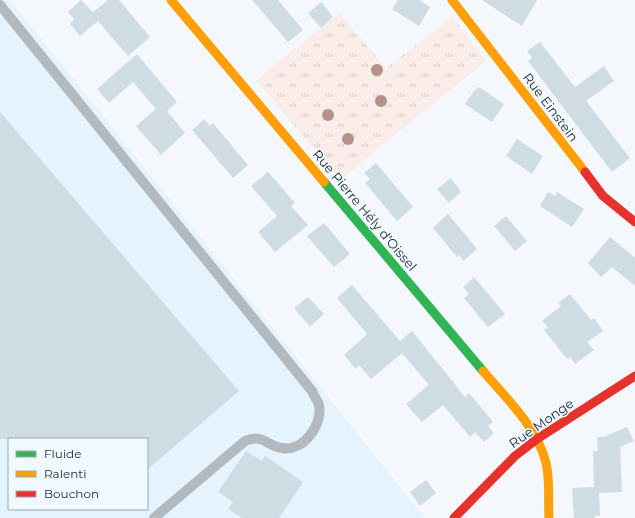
<svg xmlns="http://www.w3.org/2000/svg" width="635" height="518" font-family="Montserrat,sans-serif">
<style>
.built{fill:#e4f3fd;fill-rule:evenodd}
.grass{fill:url(#grass-tufts)}
.building{fill:#d0dce4}
.lines{fill:none;stroke-linecap:round;stroke-linejoin:round}
.lane{stroke:#b3babf;stroke-width:10}
.fast{stroke:#30b455;stroke-width:9}
.slow{stroke:#ff9f0a;stroke-width:9}
.jam{stroke:#e5322d;stroke-width:9}
.tree{fill:#b59287}
.labels{text-anchor:middle;stroke-width:3;stroke-linejoin:round;paint-order:stroke}
.street-label{font-size:13px;fill:#252d32;stroke:#f0f9ff}
</style>
<defs>
<pattern id="grass-tufts" width="24" height="20" patternUnits="userSpaceOnUse"><rect width="24" height="20" fill="#faece9"/><path d="M3 7l-1-3M5 7V3M7 7l1-3M15 17l-1-3M17 17v-4M19 17l1-3" fill="none" stroke="#d6cbc8"/></pattern>
</defs>
<rect width="100%" height="100%" fill="#f4f8fc"/>
<path class="built" d="M0 0H10L424 517 423 518H0ZM9 439H147V509H9Z"/>
<path class="grass" d="M339 13 386 68 452 17 486 61 340 180 256 80Z"/>
<g class="building">
<path d="M81 0 93 12 108 0H119L150 37 128 56 98 21 80 36 70 24 74 19 68 12Z"/>
<path d="M252 0H278L303 30 288 42Z"/>
<path d="M398 0H419L430 7 419 26 392 9Z"/>
<path d="M482 0H537L522 26Z"/>
<path d="M321 2 333 17 321 28 308 13Z"/>
<path d="M540 42 575 87 604 66 614 81 586 101 630 158 612 172 528 61 532 58 527 51Z"/>
<path d="M137 54 177 102 167 111 185 133 161 155 136 126 156 109 133 82 109 103 97 89Z"/>
<path d="M479 87 504 104 492 122 465 104 474 91Z"/>
<path d="M0 112 239 391 147 470V439H0Z"/>
<path d="M204 119 210 126 213 123 248 165 233 178 192 130Z"/>
<path d="M517 139 543 156 532 174 506 156Z"/>
<path d="M376 163 413 207 397 221 365 183 370 179 364 173Z"/>
<path d="M268 172 295 203 291 206 308 225 275 252 258 232 277 216 251 186Z"/>
<path d="M451 178 461 192 449 203 437 189Z"/>
<path d="M548 192 555 196 557 192 584 209 572 227 540 206Z"/>
<path d="M448 214 477 249 463 261 459 255 457 257 433 228Z"/>
<path d="M506 216 527 241 515 251 494 226Z"/>
<path d="M324 223 350 254 334 267 307 236Z"/>
<path d="M610 237 635 258V286L612 267 601 277 588 263Z"/>
<path d="M474 277 505 314 488 327 464 298 469 294 463 287Z"/>
<path d="M352 285 400 341 412 331 465 397 469 393 493 422 488 426 494 433 484 442 475 432 470 437 443 405 422 422 406 404 429 385 402 353 371 379 359 365 356 369 344 355 367 334 337 298Z"/>
<path d="M570 294 591 320 594 318 603 331 587 342 594 350 575 364 570 357 567 359 544 330 548 327 542 321 561 306 558 303Z"/>
<path d="M308 297 324 314 310 327 294 308Z"/>
<path d="M627 427 634 441 620 447 622 492 599 493 600 516H595V518H574L572 488 594 487 593 451H598L597 437H604Z"/>
<path d="M246 451 262 461 265 456 303 482 279 518H242L228 509 233 502 218 492Z"/>
<path d="M426 480 436 493 420 506 410 492Z"/>
</g>
<g class="lines">
<path class="lane" d="M0 5 312 391C314 396 318 401 319 405 323 425 303 452 282 448 266 446 263 433 245 441L154 518"/>
<path class="fast" d="M324 182 483 371"/>
<g class="slow">
<path d="M171 0 324 182"/>
<path d="M452 0 585 172"/>
<path d="M483 371C505 397 538 428 546 463 550 478 548 502 549 518"/>
</g>
<g class="jam">
<path d="M585 172 603 196 635 222"/>
<path d="M454 518 515 456 537 439 635 376"/>
</g>
</g>
<g class="tree">
<circle cx="377" cy="70" r="6"/>
<circle cx="381" cy="101" r="6"/>
<circle cx="328" cy="115" r="6"/>
<circle cx="348" cy="139" r="6"/>
</g>
<g class="labels">
<g class="street-label">
<text transform="translate(551 107) rotate(53)" y="5">Rue Einstein</text>
<text transform="translate(365 210) rotate(50)" y="5">Rue Pierre Hély d'Oissel</text>
<text transform="translate(541 423) rotate(-35)" y="5">Rue Monge</text>
</g>
</g>
<rect x="8" y="438" width="140" height="72" fill="#f0f9ff" stroke="#9fa7ad"/>
<rect x="16" y="451" width="20" height="6" fill="#30b455" stroke="#9fa7ad"/>
<text x="44" y="458" font-size="12" fill="#252d32">Fluide</text>
<rect x="16" y="471" width="20" height="6" fill="#ff9f0a" stroke="#9fa7ad"/>
<text x="44" y="478" font-size="12" fill="#252d32">Ralenti</text>
<rect x="16" y="491" width="20" height="6" fill="#e5322d" stroke="#9fa7ad"/>
<text x="44" y="498" font-size="12" fill="#252d32">Bouchon</text>
</svg>
